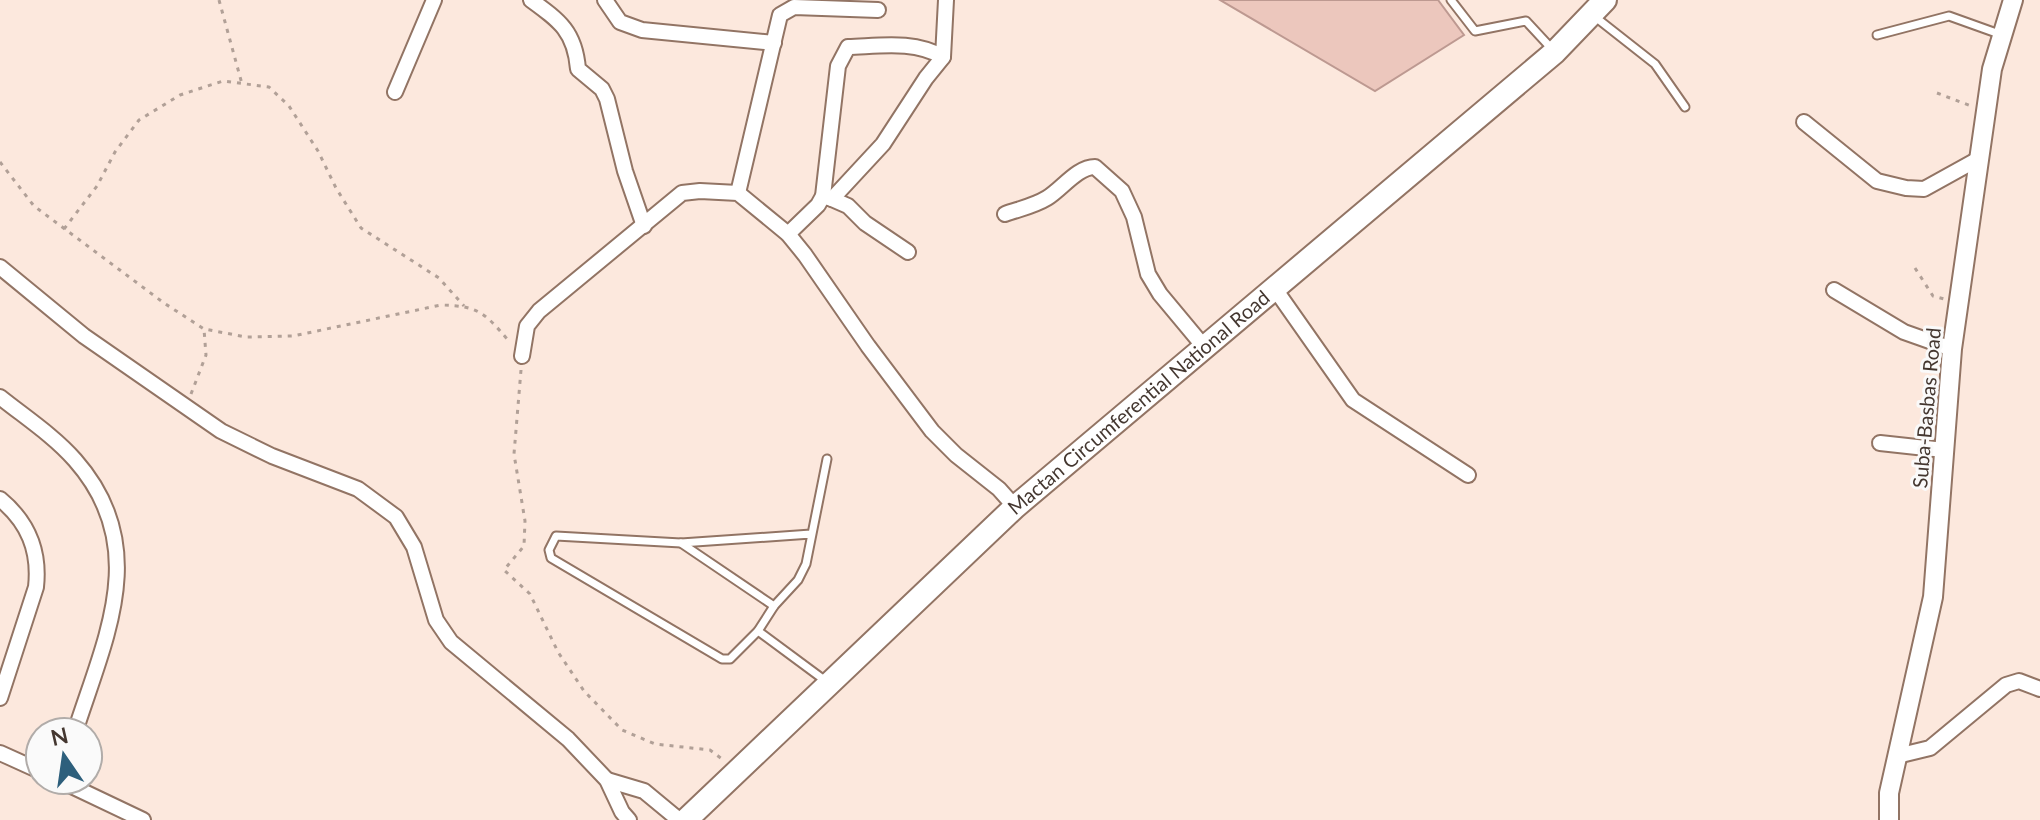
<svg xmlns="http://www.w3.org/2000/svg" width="2040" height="820" font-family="Lato,sans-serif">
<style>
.building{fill:#ecc7bd;stroke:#bd9991;stroke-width:2}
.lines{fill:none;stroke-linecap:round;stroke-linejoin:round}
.service-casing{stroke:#927464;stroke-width:11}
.minor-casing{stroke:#927464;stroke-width:18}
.tertiary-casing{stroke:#927464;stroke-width:22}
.primary-casing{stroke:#927464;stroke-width:26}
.path{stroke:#b1a097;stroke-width:3;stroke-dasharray:4 6;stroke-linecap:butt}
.service{stroke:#fff;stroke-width:7}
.minor{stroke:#fff;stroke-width:14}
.tertiary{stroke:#fff;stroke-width:18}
.primary{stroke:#fff;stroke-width:22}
.labels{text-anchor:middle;stroke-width:6;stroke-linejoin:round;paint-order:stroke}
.street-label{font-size:20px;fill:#443730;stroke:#fafafa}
</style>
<rect width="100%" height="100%" fill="#fce8dd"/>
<path class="building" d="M1220 0H1438L1464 35 1375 91Z"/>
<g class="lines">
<g class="service-casing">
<g id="service">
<path d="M1451 0 1475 31 1526 21 1552 49"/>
<path d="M1594 16 1655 64 1685 107"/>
<path d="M1877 35 1949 16 2002 35"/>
<path d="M811 534 681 543 556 536 549 550 551 558 722 659H730L758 631 774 606 798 580 806 564 827 459"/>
<path d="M681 543 774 606"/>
<path d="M758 631 827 682"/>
</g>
</g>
<g class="minor-casing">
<g id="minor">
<path d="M531 0C560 21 575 32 578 69L602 89 607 99 625 171 644 226"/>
<path d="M605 0 620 22 642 30 774 43"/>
<path d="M395 92 434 0"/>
<path d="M1804 122 1877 181 1906 188 1924 189 1980 158"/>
<path d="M738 193 780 15 794 7 878 10"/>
<path d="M823 196 832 199 883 144 926 78 943 57 946 0"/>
<path d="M832 199 848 206 865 223 908 252"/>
<path d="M1005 214C1019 209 1034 206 1047 198 1062 189 1077 167 1095 167L1122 191 1134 217 1148 274 1160 294 1205 348"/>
<path d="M788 234 818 205 823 196 838 66 848 47C880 46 914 40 943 57"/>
<path d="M0 267 84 336 221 431 272 456 358 489 396 517 414 547 436 620 451 642 568 739 607 780 622 812 629 820"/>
<path d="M1275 289 1353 400 1468 475"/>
<path d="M1834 290 1904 332 1952 349"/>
<path d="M522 356 527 326 539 311 682 193 700 191 738 193 788 234 805 255 868 346 932 431 956 455 999 489 1015 507"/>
<path d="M0 397C25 417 54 436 75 460 152 547 105 638 75 732"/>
<path d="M1880 443 1944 450"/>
<path d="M0 499C28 522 40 550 36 587L0 698"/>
<path d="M0 753 40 771"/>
<path d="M1897 756 1930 748 2006 685 2019 681 2040 689"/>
<path d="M59 780 143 820"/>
<path d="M607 780 644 791 679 820"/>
</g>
</g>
<g class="tertiary-casing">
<path id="tertiary" d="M1889 820V793L1933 597 1952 349 1992 69 2013 0"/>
</g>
<g class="primary-casing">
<g id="primary">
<path id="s1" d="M686 820 1015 507 1555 52 1605 0"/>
</g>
</g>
<g class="path">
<path d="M219 0 242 84"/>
<path d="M1937 93 1971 106"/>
<path d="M0 162 34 206 164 303 204 329 246 337 293 336 441 305C478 306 484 312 508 340"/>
<path d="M64 229 97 186 115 152 139 120 180 95 223 81 269 87 289 106 318 151 336 188 361 228 439 278 464 306"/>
<path d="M1915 268 1933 296 1944 299"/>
<path d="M521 370 514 454 525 521 524 546 504 570 530 594 558 652 584 691 622 730 655 744 710 750 722 759"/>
<path d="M191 394 206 355 204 329"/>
</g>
<use href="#service" class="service"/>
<use href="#minor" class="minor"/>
<use href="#tertiary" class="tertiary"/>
<use href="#primary" class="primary"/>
</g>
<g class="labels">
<g class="street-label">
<text dy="7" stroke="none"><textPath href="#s1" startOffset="616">Mactan Circumferential National Road</textPath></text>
<text transform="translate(1927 408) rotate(-85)" y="7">Suba-Basbas Road</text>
</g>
</g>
<g transform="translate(64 756) rotate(347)"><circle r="38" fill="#fafafa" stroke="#b1aca9" stroke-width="2"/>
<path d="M0-6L14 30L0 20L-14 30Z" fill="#2d5f7c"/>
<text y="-12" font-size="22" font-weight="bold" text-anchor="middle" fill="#443730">N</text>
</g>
</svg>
